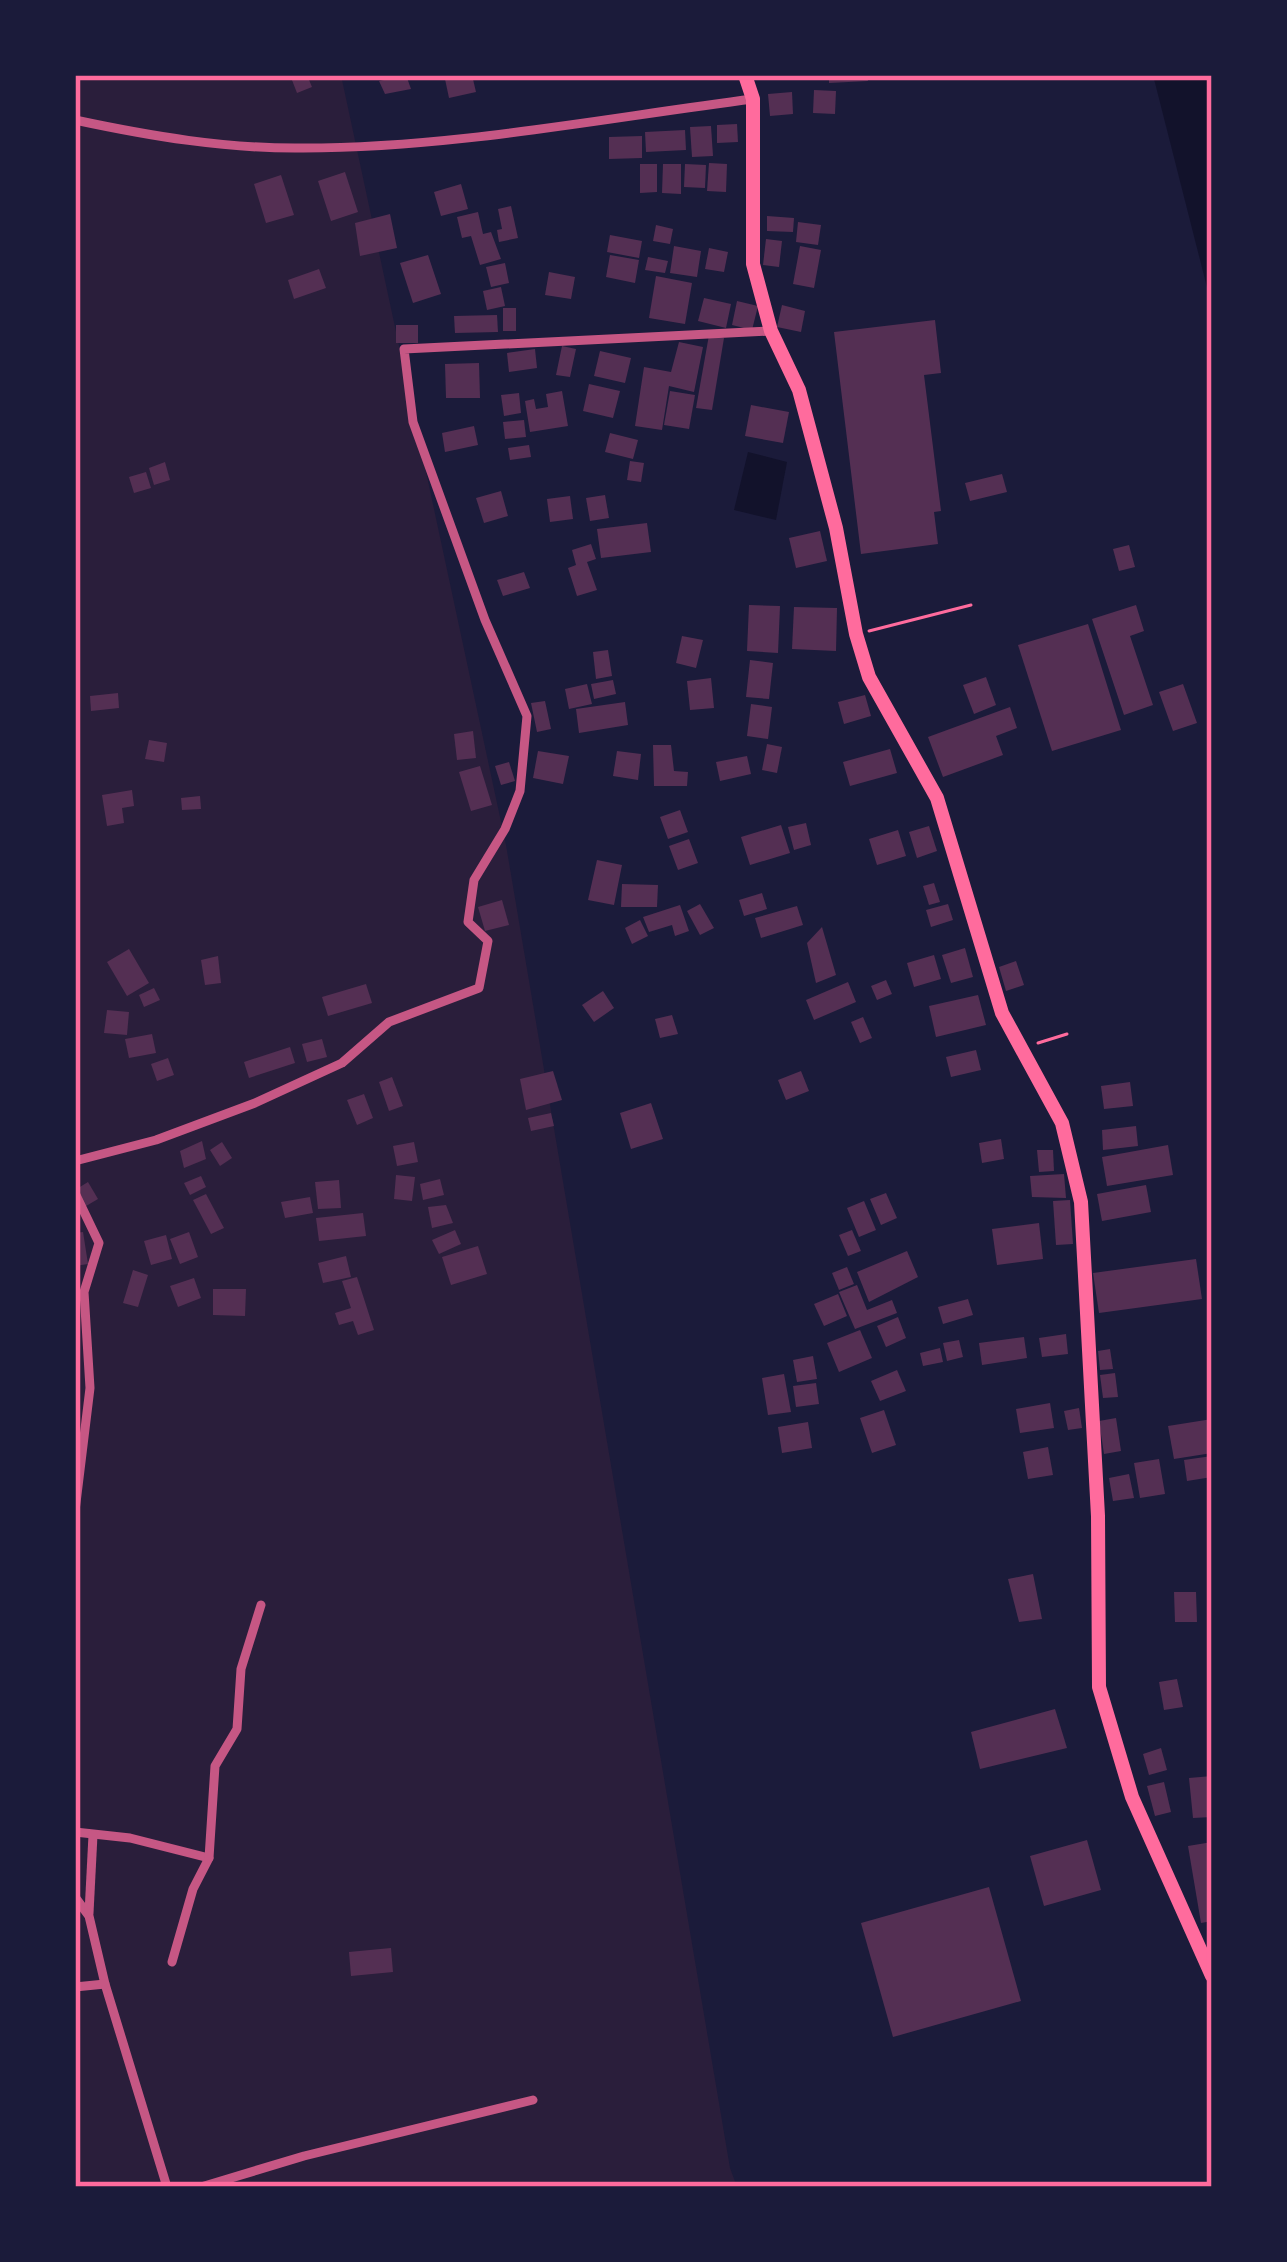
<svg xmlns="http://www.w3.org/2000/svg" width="1287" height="2262" font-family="'Public Sans',sans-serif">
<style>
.green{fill:#2a1e3b}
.water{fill:#12122b}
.building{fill:#542f53}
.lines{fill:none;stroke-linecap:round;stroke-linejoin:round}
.path{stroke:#ff6b9d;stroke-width:3}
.minor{stroke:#c65784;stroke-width:9}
.secondary{stroke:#ff6b9d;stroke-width:14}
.neatline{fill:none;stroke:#ff6b9d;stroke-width:4.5}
</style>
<rect width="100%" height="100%" fill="#1b1b3a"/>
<path class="green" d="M75 75H341L506 845 730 2168 737 2187H75Z"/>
<g class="water">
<path d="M1153 75H1212V307Z"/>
<path d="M748 452 787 462 776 520 734 510Z"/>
</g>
<g class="building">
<path d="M290 75H307L312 87 297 93Z"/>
<path d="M406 75 411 89 385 94 379 81Z"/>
<path d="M472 75 476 92 449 98 445 79Z"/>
<path d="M829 75H867L868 81 829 83Z"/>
<path d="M814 90 836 91 835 114 813 113Z"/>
<path d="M792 92 793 114 770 116 768 94Z"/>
<path d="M737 124 738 142 717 143V125Z"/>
<path d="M711 126 713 156 692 157 690 127Z"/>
<path d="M685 130 686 150 646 152 645 132Z"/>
<path d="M642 136V158L609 159V137Z"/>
<path d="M709 163 727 164 726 192 707 191Z"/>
<path d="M640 164H657V192L640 193Z"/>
<path d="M663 164H681V194L662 193Z"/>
<path d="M685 164 706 165 705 188 684 187Z"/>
<path d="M345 172 358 212 331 221 318 181Z"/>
<path d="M281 175 294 215 266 223 254 184Z"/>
<path d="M461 184 468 209 441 216 434 192Z"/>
<path d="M511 206 518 238 499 242 497 230 502 229 498 209Z"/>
<path d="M478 212 483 234 491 232 501 259 480 265 471 236 462 238 457 217Z"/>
<path d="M390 214 397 248 360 256 355 223Z"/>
<path d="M767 216 794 218 793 232 767 231Z"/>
<path d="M798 222 821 225 818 245 796 242Z"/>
<path d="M656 225 673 229 670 244 653 241Z"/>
<path d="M610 235 642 241 639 258 607 252Z"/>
<path d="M766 239 782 241 779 267 763 265Z"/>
<path d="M674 246 701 251 697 277 670 273Z"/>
<path d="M800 246 821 250 814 288 793 284Z"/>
<path d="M709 248 728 252 724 272 705 269Z"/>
<path d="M428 255 441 294 413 303 400 263Z"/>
<path d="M610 255 639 260 635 283 606 277Z"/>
<path d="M648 257 668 261 665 273 645 270Z"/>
<path d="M505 263 509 283 491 287 486 267Z"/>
<path d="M319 269 326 288 294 299 288 280Z"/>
<path d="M549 272 575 277 571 299 545 295Z"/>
<path d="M656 276 692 283 685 324 649 318Z"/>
<path d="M501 287 505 306 487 310 483 291Z"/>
<path d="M704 298 731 304 726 328 698 321Z"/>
<path d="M737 301 758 306 752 330 732 325Z"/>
<path d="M782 305 805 311 801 332 777 327Z"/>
<rect x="503" y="308" width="13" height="23"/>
<path d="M497 315 498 332 455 333 454 316Z"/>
<path d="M935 320 941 373 924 375 941 511 934 512 938 544 861 554 834 332Z"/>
<rect x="396" y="325" width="22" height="18"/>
<path d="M709 335 724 338 712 410 696 408Z"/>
<path d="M679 342 703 347 694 392 669 386 662 430 635 426 644 367 671 372Z"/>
<path d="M562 346 576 349 570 377 556 375Z"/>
<path d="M535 349 537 368 509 372 507 353Z"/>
<path d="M600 351 631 358 625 383 594 376Z"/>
<path d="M479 363 480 398H446L445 364Z"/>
<path d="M589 384 620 391 613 418 583 411Z"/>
<path d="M562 391 568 426 530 432 525 401 534 399 536 409 548 407 546 394Z"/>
<path d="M670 391 695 395 689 429 664 425Z"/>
<path d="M519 393 521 413 504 416 501 395Z"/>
<path d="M751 405 789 412 783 443 745 436Z"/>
<path d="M524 420 526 437 505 439 503 422Z"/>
<path d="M474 426 478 445 445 452 442 433Z"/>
<path d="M610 433 638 440 633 459 605 452Z"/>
<path d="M529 445 531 457 510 460 508 448Z"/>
<path d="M630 461 644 463 641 482 627 480Z"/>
<path d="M165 462 170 480 154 485 149 468Z"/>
<path d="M146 472 151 488 134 493 129 477Z"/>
<path d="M1002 474 1007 492 970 501 965 483Z"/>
<path d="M501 491 508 516 484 523 476 498Z"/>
<path d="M605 495 609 518 590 521 586 498Z"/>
<path d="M570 496 573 519 550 522 547 499Z"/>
<path d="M647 523 651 552 601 558 597 529Z"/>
<path d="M820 531 827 561 796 568 789 538Z"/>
<path d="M591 544 596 559 587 562 597 590 577 596 568 568 576 565 572 550Z"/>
<path d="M1129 545 1135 567 1119 571 1113 549Z"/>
<path d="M524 572 530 588 503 596 497 580Z"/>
<path d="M749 605 780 606 778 653 747 651Z"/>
<path d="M1136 605 1144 631 1130 636 1153 705 1124 715 1092 619Z"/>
<path d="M794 607 837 608 836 651 792 649Z"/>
<path d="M1088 624 1121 730 1052 751 1018 645Z"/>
<path d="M682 636 703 640 696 668 676 663Z"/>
<path d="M608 650 612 676 596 679 593 652Z"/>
<path d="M750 660 773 663 769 699 746 697Z"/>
<path d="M986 677 996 705 974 714 963 685Z"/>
<path d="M711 678 714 708 690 710 687 681Z"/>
<path d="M613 680 616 694 594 699 591 684Z"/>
<path d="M587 684 592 704 569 709 565 689Z"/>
<path d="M1183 684 1197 723 1173 731 1159 692Z"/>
<path d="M118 693 119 708 91 711 90 696Z"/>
<path d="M865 695 871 716 844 724 838 702Z"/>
<path d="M545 701 551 729 537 732 531 703Z"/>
<path d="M625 702 628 725 579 733 576 709Z"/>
<path d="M751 704 772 707 768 739 747 736Z"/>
<path d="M1010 707 1017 728 996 736 1003 755 943 777 928 737Z"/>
<path d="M473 731 476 758 457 760 454 734Z"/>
<path d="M149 740 167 743 164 762 145 759Z"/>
<path d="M767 744 782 747 777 773 762 770Z"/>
<path d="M653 745H671L674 771 688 772 687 786H654Z"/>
<path d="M890 749 897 773 850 786 843 762Z"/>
<path d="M538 751 569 756 563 784 533 778Z"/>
<path d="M617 751 641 754 638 780 613 776Z"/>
<path d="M747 756 751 774 720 781 716 762Z"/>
<path d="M509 762 515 781 501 785 495 766Z"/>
<path d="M480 766 492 805 471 811 459 772Z"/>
<path d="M132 790 134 806 122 808 124 823 107 826 102 795Z"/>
<path d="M200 796 201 809 182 810 181 798Z"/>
<path d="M680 810 688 832 668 839 660 817Z"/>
<path d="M806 823 811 845 794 850 788 827Z"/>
<path d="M781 825 790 853 750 865 741 837Z"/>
<path d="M929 826 937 851 917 858 909 832Z"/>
<path d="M898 830 906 856 877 865 869 839Z"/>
<path d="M689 839 698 863 678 870 669 846Z"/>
<path d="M597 860 622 865 614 905 588 900Z"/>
<path d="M934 883 940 902 929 905 923 886Z"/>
<path d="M622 884 658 885 657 907H621Z"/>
<path d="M762 893 767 909 744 916 739 900Z"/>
<path d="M502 900 509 925 485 931 478 907Z"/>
<path d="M700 904 714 928 700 935 687 911Z"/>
<path d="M948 904 953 920 931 927 926 910Z"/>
<path d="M680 905 689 931 675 936 672 925 649 932 643 917Z"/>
<path d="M797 906 803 925 761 938 755 918Z"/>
<path d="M640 920 648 936 632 944 625 928Z"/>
<path d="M822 927 836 975 816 983 807 943Z"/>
<path d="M965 948 973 977 951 983 942 955Z"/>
<path d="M129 949 149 983 127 996 107 962Z"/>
<path d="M934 955 941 979 914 987 907 963Z"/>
<path d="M218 956 221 983 205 985 201 960Z"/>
<path d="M1016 961 1024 985 1006 991 999 967Z"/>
<path d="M886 980 892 994 877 1000 871 986Z"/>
<path d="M848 982 856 1002 814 1020 806 1000Z"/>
<path d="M366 984 372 1003 328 1016 322 997Z"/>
<path d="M154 988 160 1000 144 1007 139 995Z"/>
<path d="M603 991 614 1008 594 1022 582 1005Z"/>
<path d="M978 995 986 1025 936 1037 929 1006Z"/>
<path d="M107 1010 129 1012 127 1035 104 1033Z"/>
<path d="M672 1015 678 1034 660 1038 655 1019Z"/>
<path d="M863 1017 872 1038 860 1043 851 1022Z"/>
<path d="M152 1034 156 1053 129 1058 125 1039Z"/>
<path d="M322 1039 327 1057 307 1062 302 1044Z"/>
<path d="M290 1047 295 1063 249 1078 244 1062Z"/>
<path d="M976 1050 981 1070 951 1077 946 1057Z"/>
<path d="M168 1058 174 1075 157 1081 151 1064Z"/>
<path d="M553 1071 562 1100 526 1110 520 1079Z"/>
<path d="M801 1071 809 1091 786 1100 778 1080Z"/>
<path d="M392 1077 403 1106 389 1111 379 1082Z"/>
<path d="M1130 1082 1133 1106 1104 1109 1101 1086Z"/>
<path d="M364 1094 373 1118 357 1125 347 1100Z"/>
<path d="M651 1103 663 1139 631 1149 620 1113Z"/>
<path d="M551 1113 554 1126 531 1131 528 1118Z"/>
<path d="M1136 1126 1138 1146 1103 1150 1102 1130Z"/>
<path d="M1001 1139 1004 1159 982 1163 979 1143Z"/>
<path d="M202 1141 206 1159 184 1168 180 1151Z"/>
<path d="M222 1142 232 1158 220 1166 210 1150Z"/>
<path d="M414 1142 418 1162 397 1166 393 1146Z"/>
<path d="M1168 1145 1173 1175 1107 1186 1102 1157Z"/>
<path d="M1037 1150H1053L1054 1171 1039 1172Z"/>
<path d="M1064 1174 1066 1198 1032 1197 1030 1176Z"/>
<path d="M396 1175 415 1177 412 1201 394 1199Z"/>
<path d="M201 1176 206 1187 190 1195 184 1183Z"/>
<path d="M440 1179 444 1195 423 1200 420 1184Z"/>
<path d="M339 1180 341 1208 318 1209 315 1182Z"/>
<path d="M88 1182 98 1199 81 1209 75 1190Z"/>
<path d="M1146 1185 1151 1212 1102 1221 1097 1194Z"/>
<path d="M886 1193 897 1218 881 1225 870 1199Z"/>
<path d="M206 1194 224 1228 211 1234 193 1200Z"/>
<path d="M310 1197 313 1213 285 1218 281 1202Z"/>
<path d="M1070 1200 1073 1244 1056 1245 1053 1201Z"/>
<path d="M864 1201 876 1230 859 1237 847 1208Z"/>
<path d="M446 1205 453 1223 432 1228 428 1207Z"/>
<path d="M363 1213 366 1236 319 1241 316 1218Z"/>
<path d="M1039 1223 1043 1259 997 1265 992 1229Z"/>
<path d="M455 1230 461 1244 439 1254 432 1240Z"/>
<path d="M852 1230 861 1251 848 1256 839 1235Z"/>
<path d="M83 1232 88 1264 75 1266V1233Z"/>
<path d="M189 1232 198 1257 180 1264 170 1239Z"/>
<path d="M166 1235 172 1259 151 1265 144 1241Z"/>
<path d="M478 1246 487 1274 451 1285 442 1257Z"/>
<path d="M907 1251 918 1277 869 1302 857 1272Z"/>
<path d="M346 1256 351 1277 323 1283 318 1263Z"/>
<path d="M1196 1259 1202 1299 1099 1313 1093 1273Z"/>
<path d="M847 1267 854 1284 839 1290 832 1273Z"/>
<path d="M133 1270 148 1275 138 1307 123 1303Z"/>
<path d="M357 1277 374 1330 358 1335 353 1321 339 1325 335 1313 351 1308 342 1281Z"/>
<path d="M194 1278 201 1298 178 1307 170 1286Z"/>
<path d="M857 1285 867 1310 892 1300 897 1313 855 1329 839 1292Z"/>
<path d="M213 1289H246L245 1316 213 1315Z"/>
<path d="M838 1294 847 1316 824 1326 814 1304Z"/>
<path d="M968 1299 973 1315 943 1324 938 1307Z"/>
<path d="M898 1317 906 1338 886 1347 877 1326Z"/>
<path d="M860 1330 872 1358 839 1372 827 1343Z"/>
<path d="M1066 1334 1068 1354 1042 1357 1039 1338Z"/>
<path d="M1024 1337 1027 1358 982 1365 979 1343Z"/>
<path d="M959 1340 963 1357 947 1361 943 1343Z"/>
<path d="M940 1348 943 1362 923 1366 920 1353Z"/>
<path d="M1110 1349 1113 1369 1100 1370 1098 1351Z"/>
<path d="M813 1356 817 1379 797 1382 793 1360Z"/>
<path d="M897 1370 906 1391 880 1401 871 1381Z"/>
<path d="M1115 1373 1118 1397 1103 1398 1100 1375Z"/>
<path d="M784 1374 791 1412 768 1415 762 1378Z"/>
<path d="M816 1383 819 1404 796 1407 793 1386Z"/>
<path d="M1050 1403 1054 1428 1020 1433 1016 1409Z"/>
<path d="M1079 1408 1082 1428 1068 1430 1064 1411Z"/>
<path d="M884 1410 896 1445 872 1453 860 1418Z"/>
<path d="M1116 1418 1121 1451 1104 1454 1099 1421Z"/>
<path d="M1212 1419V1453L1174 1459 1168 1426Z"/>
<path d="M808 1422 812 1448 782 1453 778 1427Z"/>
<path d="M1048 1447 1053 1475 1028 1479 1023 1452Z"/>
<path d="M1212 1456V1477L1187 1481 1184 1460Z"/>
<path d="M1159 1459 1165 1494 1140 1498 1134 1463Z"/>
<path d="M1129 1474 1134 1498 1113 1501 1109 1478Z"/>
<path d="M1033 1574 1042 1619 1019 1622 1008 1579Z"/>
<path d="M1174 1592H1196L1197 1622H1175Z"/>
<path d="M1177 1679 1183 1707 1164 1710 1159 1682Z"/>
<path d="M1055 1709 1067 1748 980 1769 971 1732Z"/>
<path d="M1161 1748 1167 1770 1149 1775 1143 1754Z"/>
<path d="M1212 1776V1817L1193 1818 1189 1778Z"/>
<path d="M1164 1782 1171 1812 1155 1816 1147 1786Z"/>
<path d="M1087 1840 1101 1890 1044 1906 1030 1856Z"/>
<path d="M1212 1842V1921L1201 1923 1188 1846Z"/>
<path d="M989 1887 1021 2001 893 2037 861 1923Z"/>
<path d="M391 1948 393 1972 351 1976 349 1952Z"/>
</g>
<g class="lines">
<g class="path">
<path d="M869 631 971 605"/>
<path d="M1038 1043 1067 1034"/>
</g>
<g class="minor">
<path d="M75 120C150 136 226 149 303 148 453 148 604 118 753 99"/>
<path d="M75 1161 156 1140 255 1103 342 1063 389 1022 479 988 488 941 468 922 474 880 505 829 520 791 527 716 485 620 413 422 404 349 771 331"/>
<path d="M75 1193 99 1243 84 1292 90 1388 75 1511"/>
<path d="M75 1832 130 1838 209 1858"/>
<path d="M75 1897 89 1916 105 1984 167 2187"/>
<path d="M89 1913 93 1835"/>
<path d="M172 1962 193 1889 209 1858 215 1766 237 1729 241 1669 261 1605"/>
<path d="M75 1987 105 1984"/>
<path d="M201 2187 304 2156 533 2100"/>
</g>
<path class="secondary" d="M745 75 753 99V264L771 331 799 390 836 528 856 634 869 677 937 798 1002 1013 1062 1123 1081 1202 1098 1516 1099 1687 1132 1797 1212 1976"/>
</g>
<rect width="1287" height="2262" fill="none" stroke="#1b1b3a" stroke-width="156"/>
<rect x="78" y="78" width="1131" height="2106" class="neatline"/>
</svg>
